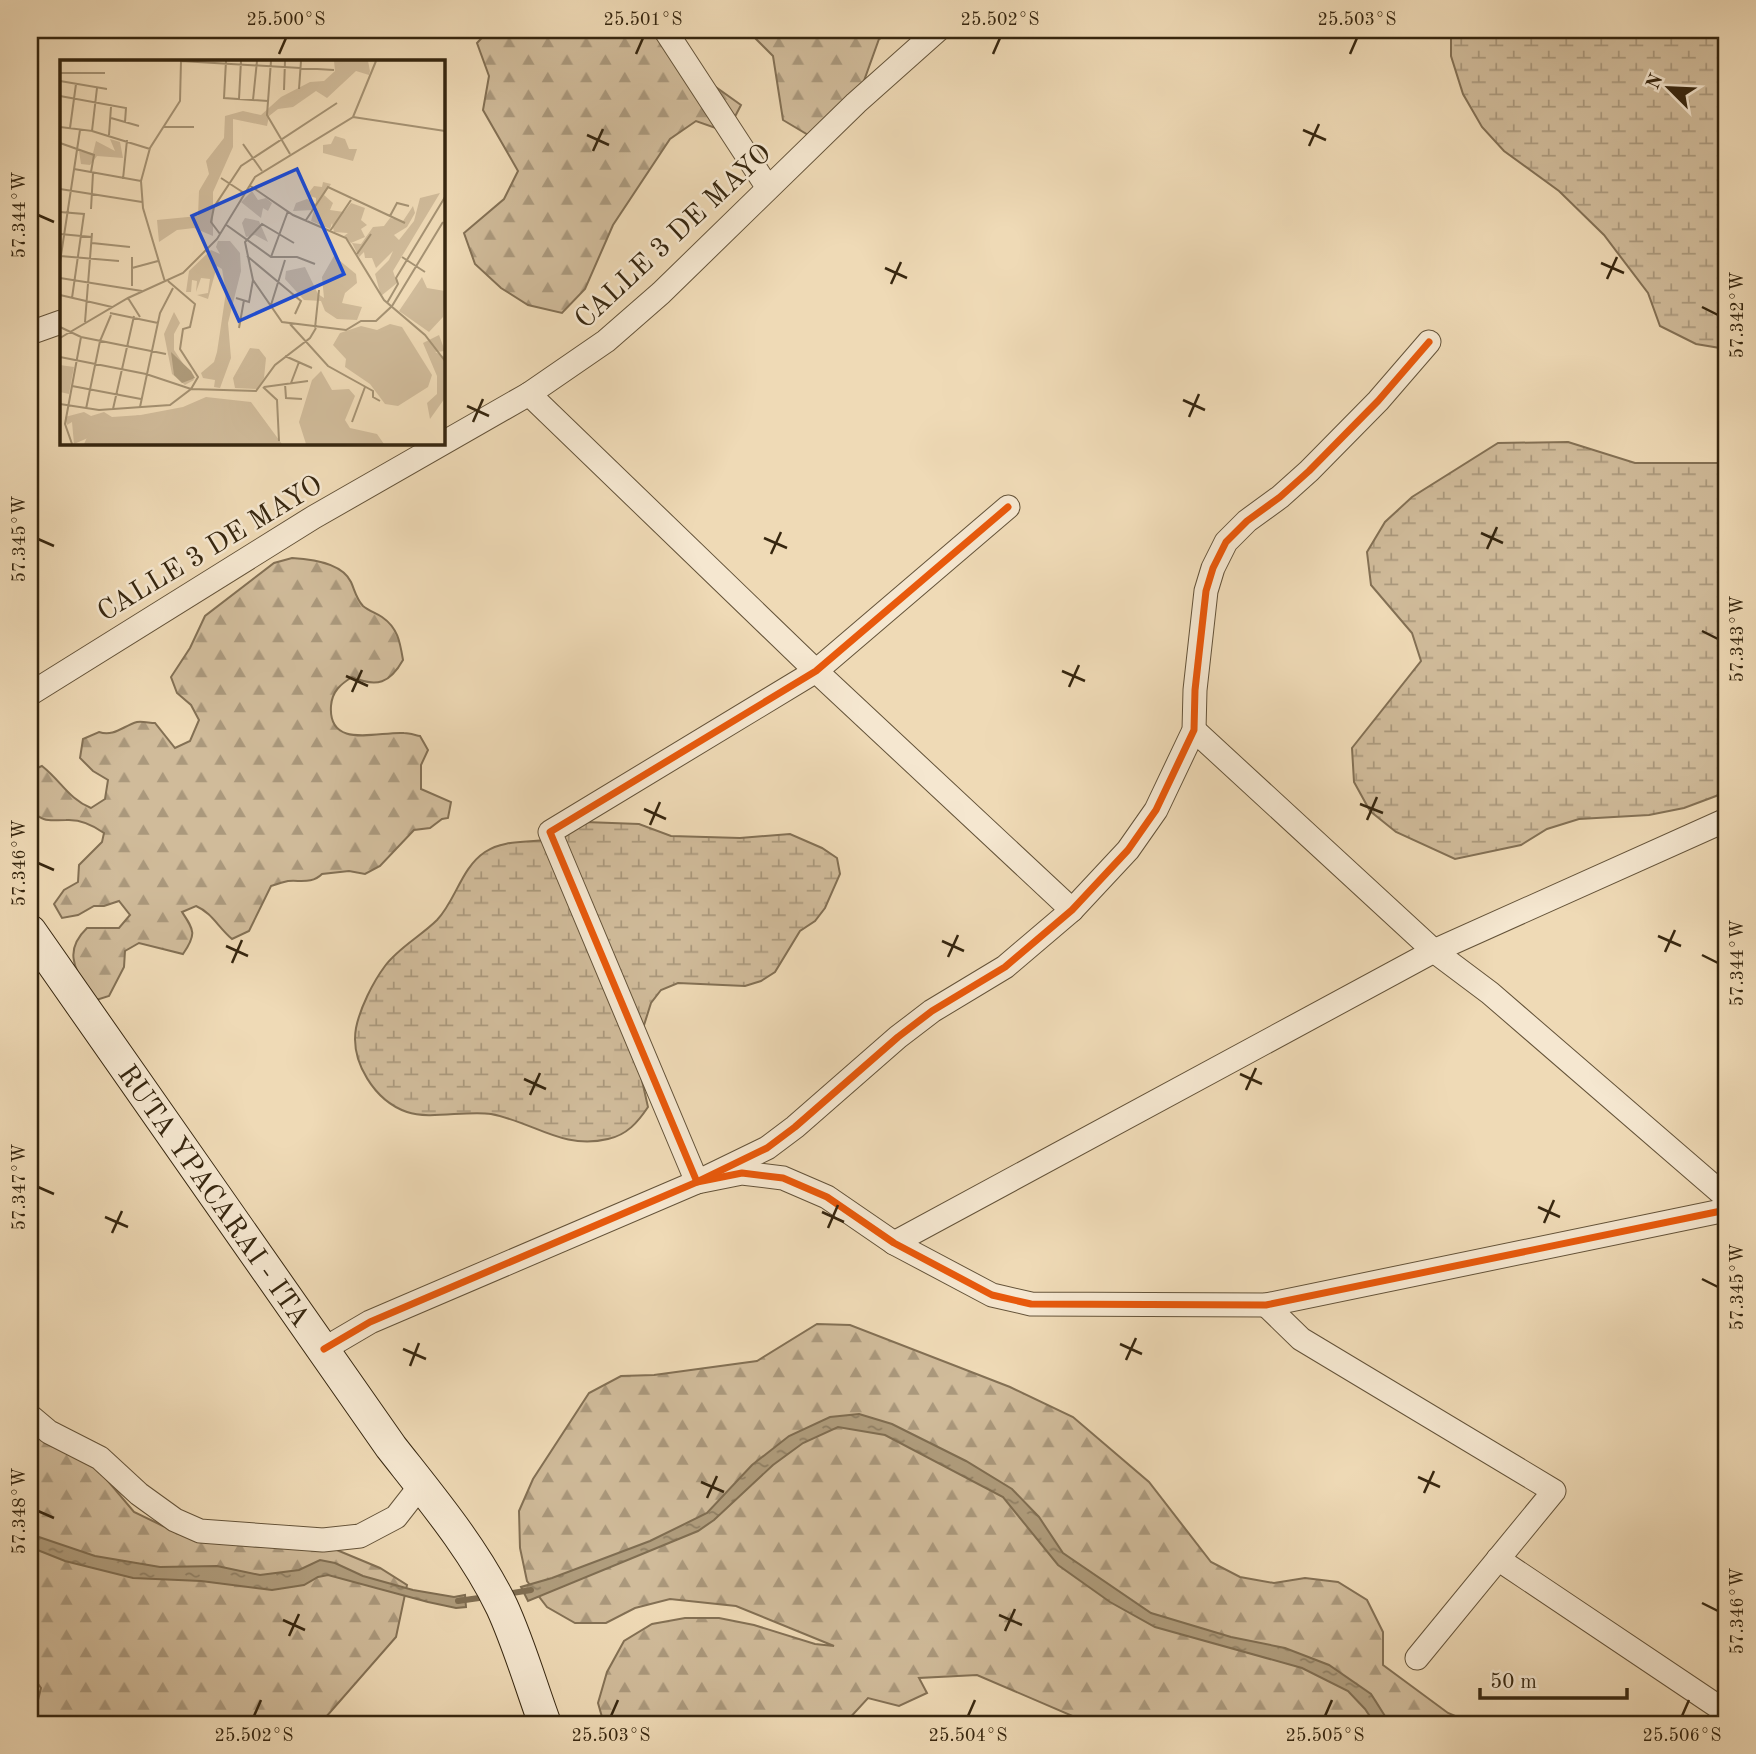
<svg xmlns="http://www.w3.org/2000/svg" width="1756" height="1754" font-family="'Old Standard TT',serif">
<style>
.forest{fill:url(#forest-firs);stroke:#837054;stroke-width:2}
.wetland{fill:url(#wetland-marsh);stroke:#837054;stroke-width:2}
.water{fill:url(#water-ripples);stroke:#7f6d51;stroke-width:2}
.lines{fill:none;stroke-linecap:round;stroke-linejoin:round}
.stream{stroke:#7f6d51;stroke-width:6}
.street-casing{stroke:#645339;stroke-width:25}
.secondary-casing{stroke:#36260f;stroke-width:34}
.street{stroke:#f5e7d0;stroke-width:23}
.secondary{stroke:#f5e7d0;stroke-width:32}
.cycleway-casing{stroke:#f5e7d0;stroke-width:11}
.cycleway{stroke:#e8590c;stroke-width:7}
.ticks{fill:none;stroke:#36260f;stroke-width:2.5}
.labels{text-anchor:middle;stroke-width:5;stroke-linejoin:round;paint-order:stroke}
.street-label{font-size:28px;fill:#36260f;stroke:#f5e7d0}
.inset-road{fill:none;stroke:#a59273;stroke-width:2}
.view{fill:#1d4ed8;fill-opacity:0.15;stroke:#1d4ed8;stroke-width:3.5}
.inset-edge{fill:none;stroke:#36260f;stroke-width:3.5}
.neatline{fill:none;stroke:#36260f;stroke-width:2.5}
.ticks-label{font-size:18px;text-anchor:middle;fill:#36260f}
</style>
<defs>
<pattern id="forest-firs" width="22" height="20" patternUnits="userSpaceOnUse" patternTransform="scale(1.75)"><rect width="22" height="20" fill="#d0bb9a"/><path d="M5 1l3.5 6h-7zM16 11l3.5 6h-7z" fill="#aa987c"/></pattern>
<pattern id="wetland-marsh" width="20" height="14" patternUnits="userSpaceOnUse" patternTransform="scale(1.75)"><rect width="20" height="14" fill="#d0bb9a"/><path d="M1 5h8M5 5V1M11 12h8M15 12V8" fill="none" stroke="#aa987c"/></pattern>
<pattern id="water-ripples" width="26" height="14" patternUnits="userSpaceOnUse" patternTransform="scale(1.75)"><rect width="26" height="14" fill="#b09d7d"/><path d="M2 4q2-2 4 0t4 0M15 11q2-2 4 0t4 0" fill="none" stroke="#908065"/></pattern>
</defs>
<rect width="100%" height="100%" fill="#efdab6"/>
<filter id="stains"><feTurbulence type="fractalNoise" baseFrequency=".00286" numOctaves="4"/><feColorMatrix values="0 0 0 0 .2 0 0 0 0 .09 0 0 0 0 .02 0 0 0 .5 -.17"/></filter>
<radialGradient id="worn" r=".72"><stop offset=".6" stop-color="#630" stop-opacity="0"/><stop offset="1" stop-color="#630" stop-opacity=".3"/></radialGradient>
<g class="forest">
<path d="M489 30H675L713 85 741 105 727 132 696 121 670 139 613 225 585 289 562 313 528 305 501 288 475 264 464 233 504 199 518 171 483 110 489 76 477 43Z"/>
<path d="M747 30H896L879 39 856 103 810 136 783 120 773 56Z"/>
<path d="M292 558C311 559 342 563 351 582 355 591 356 598 363 606 369 611 376 613 382 617 398 628 400 642 403 660 390 683 377 688 352 677 341 684 332 691 331 706 328 750 379 731 404 733 409 733 415 735 420 736L428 750 421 765V789L451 802 448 818 442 819 430 828 414 830 380 866 365 874 349 871 322 874C312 884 301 880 288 881 283 882 277 884 271 886L249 931 232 939C218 927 212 913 196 906L182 912C194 930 197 934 183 954L139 943 125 951 124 967 109 996 93 1001C79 973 60 954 87 928H119L130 915 119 901 104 906H94L78 915 62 918 54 904 64 890 78 882 79 865 102 842 104 833C93 825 81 819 66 820 48 820 45 823 30 810V771L42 766C61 781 69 799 91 808L105 799 108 780 93 771 80 758 83 739 99 732C114 737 123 726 137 722 142 721 150 723 155 723L175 748 190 741 199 720 191 705 177 693 171 677 190 648 205 616 274 563Z"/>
<path d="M817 1324 850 1325 1010 1387 1073 1417 1149 1482 1211 1562 1240 1577 1274 1583 1305 1578 1338 1582 1367 1600 1383 1632V1665L1448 1713 1474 1724H1091L977 1675 919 1678 927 1693 899 1706 868 1698 846 1722 848 1724H604L598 1703 607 1672 624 1641 652 1624 685 1618H719L754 1625 815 1644 834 1646 736 1606 670 1599 635 1608 606 1623H575L547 1607 527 1581 520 1548 519 1511 533 1479 589 1393 621 1376 654 1375 757 1361Z"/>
<path d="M30 1416 70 1436 134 1512 163 1526 193 1537 259 1547 289 1536 320 1543 380 1568 407 1585 396 1637 326 1717 315 1724H32L41 1688 30 1673Z"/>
</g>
<g class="wetland">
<path d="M1451 30H1726V349L1696 344 1660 326 1648 293 1604 235 1559 191 1504 151 1482 127 1463 94 1451 56Z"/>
<path d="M1568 442 1635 463H1726V789L1716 796 1684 808 1649 815 1579 819 1547 829 1521 845 1455 859 1396 832 1370 811 1354 782 1352 748 1421 661 1412 633 1371 585 1367 552 1385 522 1412 497 1498 443Z"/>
<path d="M585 822 639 824 671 836 740 838 790 834 822 848 837 858 840 874 825 908 815 921 800 931 775 972 761 981 745 986 678 983 661 990 651 1003 639 1041 641 1076 648 1107C638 1122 627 1135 608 1139 562 1150 534 1122 491 1114 467 1110 429 1120 407 1112 375 1101 350 1062 356 1028 360 1008 373 982 385 966 398 948 421 936 437 920 456 900 461 868 485 852 504 839 530 843 552 839 563 836 575 828 585 822Z"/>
</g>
<g class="water">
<path d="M859 1414 892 1424 966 1461 1012 1489 1039 1517 1063 1553 1151 1613 1231 1637 1285 1648 1329 1665 1371 1694 1390 1724H1375L1365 1709 1348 1691 1302 1668 1155 1627 1110 1602 1058 1565 1003 1497 885 1435 838 1427 803 1443 773 1465 714 1520 698 1531 528 1601 521 1587 552 1578 650 1541 707 1513 752 1465 789 1436 830 1417Z"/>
<path d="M30 1534 95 1556 160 1567 217 1566 260 1575 299 1570 320 1560 335 1563 363 1576 413 1590 454 1597 465 1595 466 1607 456 1608 428 1602 328 1575 318 1577 304 1585 272 1590 201 1581 133 1578 65 1561 30 1547Z"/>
</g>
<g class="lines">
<g class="stream">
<path d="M507 1594 531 1590"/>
<path d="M458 1601 486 1597"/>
</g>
<g class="street-casing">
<g id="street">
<path d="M665 30 768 188"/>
<path d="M30 333 61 322"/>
<path d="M529 394 816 671 1072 910"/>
<path d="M1008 507 816 671 550 832 697 1182 742 1173 783 1178 827 1197 894 1243 992 1295 1031 1304 1266 1305 1726 1210"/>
<path d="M30 694 314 517 529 394 606 341 661 293 856 103 938 30"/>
<path d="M1194 730 1434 951 1490 993 1726 1197"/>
<path d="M894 1243 1434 951 1726 820"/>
<path d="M1266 1305 1301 1339 1554 1491 1417 1658"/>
<path d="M324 1349 370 1322 697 1182 767 1148 795 1127 898 1037 932 1011 1005 967 1072 910 1128 850 1156 810 1194 730 1195 690 1206 591 1213 568 1226 542 1247 521 1280 497 1309 471 1378 401 1429 342"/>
<path d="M30 1416 49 1432 100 1458 139 1494 175 1520 200 1531 323 1540 360 1536 396 1517 421 1485"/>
<path d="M1498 1559 1726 1712"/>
</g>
</g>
<g class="secondary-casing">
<path id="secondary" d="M30 931 391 1447C431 1498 474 1549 502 1607 519 1644 531 1686 545 1724"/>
</g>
<use href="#street" class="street"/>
<use href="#secondary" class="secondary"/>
<g class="cycleway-casing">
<g id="cycleway">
<path d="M1008 507 816 671 550 832 697 1182 742 1173 783 1178 827 1197 894 1243 992 1295 1031 1304 1266 1305 1726 1210"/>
<path d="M324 1349 370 1322 697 1182 767 1148 795 1127 898 1037 932 1011 1005 967 1072 910 1128 850 1156 810 1194 730 1195 690 1206 591 1213 568 1226 542 1247 521 1280 497 1309 471 1378 401 1429 342"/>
</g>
</g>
<use href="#cycleway" class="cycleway"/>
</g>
<path class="ticks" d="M279 54 286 38M636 54 643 38M993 54 1000 38M1350 54 1357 38M1303 130 1326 140M587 135 609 145M1309 146 1319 124M593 151 603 129M38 215 54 222M1601 263 1624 273M885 268 907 278M1607 279 1617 257M891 284 901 262M1702 307 1718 315M1183 400 1205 410M467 406 489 416M1189 417 1199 394M473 422 483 399M1481 533 1503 543M764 538 787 548M38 539 54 546M1487 549 1497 527M771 554 781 532M1702 631 1718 639M1062 671 1085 681M346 676 368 686M1069 687 1079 665M352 692 362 670M1360 804 1383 813M644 809 666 819M1367 820 1377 797M650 825 660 802M38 863 54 870M1658 936 1681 946M942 941 964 951M226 946 248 956M1665 952 1675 930M1702 955 1718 963M948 957 958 935M232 963 242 940M1240 1074 1262 1084M524 1079 546 1089M1246 1090 1256 1068M530 1095 540 1073M38 1187 54 1194M1538 1207 1560 1217M822 1212 844 1222M105 1217 128 1227M1544 1223 1554 1200M828 1228 838 1205M112 1233 122 1211M1702 1279 1718 1287M1120 1344 1142 1354M403 1349 426 1359M1126 1360 1136 1338M410 1366 419 1343M1418 1477 1440 1487M701 1482 724 1492M1424 1493 1434 1471M707 1498 717 1476M38 1511 54 1518M1702 1603 1718 1611M999 1615 1022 1625M283 1620 305 1630M1005 1631 1015 1609M289 1636 299 1614M254 1716 261 1700M611 1716 618 1700M968 1716 975 1700M1325 1716 1332 1700M1682 1716 1689 1700"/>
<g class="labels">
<g class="street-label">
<text transform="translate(672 235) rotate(-43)" y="10">CALLE 3 DE MAYO</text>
<text transform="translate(209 547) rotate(-31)" y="10">CALLE 3 DE MAYO</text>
<text transform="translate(215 1195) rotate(55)" y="10">RUTA YPACARAI - ITA</text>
</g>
</g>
<g transform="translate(60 60)">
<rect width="385" height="385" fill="#efdab6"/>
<path d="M274 1H308L310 11 309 15 296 11 267 38 256 31 233 47 218 49 209 56 207 66 173 59V87L153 132V176L134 168 117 170 99 182 97 160 138 156 139 131 149 114 146 101 164 78 165 56 183 51 201 55 221 37 250 22 264 21 275 11ZM275 76 285 79 289 89H297L293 101 263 93V85L271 84ZM50 79 60 82 63 98 37 96 30 105 21 104 19 91 33 93 36 81 55 91ZM263 122 271 124 264 135 273 143 270 150 284 152 291 143 305 148 301 160 307 165 301 169 305 177 291 183 284 176 288 173 274 172 272 163 270 169 251 161 254 150 233 151 236 143 247 139 256 144V138L247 135 254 126 262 127ZM192 131 198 140 206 138 212 143 208 151 203 148 201 158 181 142ZM380 133 333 211 337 223 321 236 315 214 329 200 333 191 316 208 312 198H305L304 192 299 197 292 183 301 184 313 167 324 166 330 158 343 161 353 146 355 153 347 167 334 175 339 180 354 161 360 138ZM158 181H170L180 193 181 211 168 263 171 298 160 328 154 327 155 320 143 318 141 313 154 302 157 292 166 232 162 209 157 206 148 239 137 235 148 233 150 219 141 218 136 232 137 221 132 220 131 232H126L129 211 151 190 160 194 156 187ZM362 217 367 228 385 231 383 257 369 272 339 251ZM379 275 385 291 375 292 385 297V338L370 359 367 343 377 334V316L363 283ZM261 311 272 330 289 329 295 336 285 360 290 368 317 374 324 384H246L239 362 252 320ZM24 352 31 356 44 352 52 357 81 355 14 384 12 362 7 365 5 357Z" fill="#d0bb9a"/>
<path d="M185 158 199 161 208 182 195 175 186 177 182 163ZM274 196 296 214 297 223 285 233 282 243 302 247 297 260 277 259 265 251 261 241 244 240 225 219 226 211 245 207 258 234 264 238 262 217ZM114 252 120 263 114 274V290L134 320 125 325 112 314 104 274ZM330 264 342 267 372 315 368 327 338 346 325 344 310 324 285 307 286 299 273 285 280 273 301 266 317 270ZM190 288 199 289 206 298 204 318 197 329 175 328 173 318ZM146 337 191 342 222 384H24L33 364 123 347Z" fill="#d0bb9a"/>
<path d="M0 305 14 307 9 334 0 332Z" fill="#d0bb9a"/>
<path d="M111 292 131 311 135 318 122 323 114 315Z" fill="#b09d7d"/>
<path class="inset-road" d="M121 1 274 10M166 1 164 38 208 41M211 1 207 55 230 94M0 13H45M0 21 47 29M239 29 241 1M224 30 225 1M0 36 66 48 65 62M179 39 181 1M193 40 197 1M293 57 385 71M51 58 79 66M0 67 32 71 37 28M104 67H134M10 68 16 24M32 71 90 89M49 75 51 47M0 83 34 95 31 112M183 84 202 111M14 109 81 121M161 118 184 133M63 119 67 80M189 125 233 155 286 178 324 240 365 275 385 301M0 129 82 142M31 149 33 113M0 152 24 154 12 238M330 156 337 143 349 146M246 160 268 127 345 163M165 164 211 197H237L255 204M270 171 291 140M0 174 32 177M160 174 151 162 154 147 181 106 277 43M32 183 70 187M234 183 202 164 185 182 193 220 222 262 286 270 301 261H316L332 246 383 162M297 194 311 174M0 196 59 201M187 196 241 241 235 254M72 197V226M211 197 228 151M342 197 365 212M0 202 20 70M72 208 98 201M0 218 82 231M105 222 83 148 81 121 90 88 120 41 121 1M0 235 52 247M68 238 80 257M176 238 189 242 193 220M327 243 338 224 336 218 385 137M211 245 225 200M50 253 98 263M25 262 32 173M230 264 268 306 313 331V337L320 341M0 267 21 277 106 294M179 268 184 240M255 268 259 230M0 278 68 238 123 213 157 179 195 117 293 57 316 1M225 296 252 308M0 297 86 314 131 329 196 331 215 305 250 278 256 268M231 323 239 302M225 324 226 338 242 339M12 326 81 339M203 327 217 340 219 381M204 327 248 321M0 344 39 350 110 345 131 329 138 317 120 289 123 269 130 267 135 244 108 221M80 347 100 253 113 228M26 349 40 281 51 255M53 349 74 256M292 362 305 327M12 384 5 364 21 277"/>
<path class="view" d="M237 109 284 214 179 261 132 156Z"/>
<rect width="385" height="385" class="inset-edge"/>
</g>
<rect width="1756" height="1754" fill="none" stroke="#efdab6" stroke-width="77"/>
<g transform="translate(1669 88) rotate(294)" stroke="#f5e7d0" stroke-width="5" paint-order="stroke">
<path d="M0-5L12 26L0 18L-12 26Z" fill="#36260f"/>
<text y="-10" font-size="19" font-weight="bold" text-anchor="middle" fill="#36260f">N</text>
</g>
<path d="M1480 1688v10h147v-10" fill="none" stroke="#36260f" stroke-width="3.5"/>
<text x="1490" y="1688" font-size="21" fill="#36260f" stroke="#f5e7d0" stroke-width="5" paint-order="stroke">50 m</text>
<rect x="38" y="38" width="1680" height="1678" class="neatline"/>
<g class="ticks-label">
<text x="286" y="25">25.500°S</text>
<text x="643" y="25">25.501°S</text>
<text x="1000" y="25">25.502°S</text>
<text x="1357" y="25">25.503°S</text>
<text transform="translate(19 215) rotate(-90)" y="6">57.344°W</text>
<text transform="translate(1737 315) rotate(-90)" y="6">57.342°W</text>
<text transform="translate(19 539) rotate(-90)" y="6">57.345°W</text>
<text transform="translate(1737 639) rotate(-90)" y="6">57.343°W</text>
<text transform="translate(19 863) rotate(-90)" y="6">57.346°W</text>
<text transform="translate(1737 963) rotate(-90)" y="6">57.344°W</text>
<text transform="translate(19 1187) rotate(-90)" y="6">57.347°W</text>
<text transform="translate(1737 1287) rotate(-90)" y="6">57.345°W</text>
<text transform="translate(19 1511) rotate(-90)" y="6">57.348°W</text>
<text transform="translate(1737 1611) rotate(-90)" y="6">57.346°W</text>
<text x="254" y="1741">25.502°S</text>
<text x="611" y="1741">25.503°S</text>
<text x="968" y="1741">25.504°S</text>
<text x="1325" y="1741">25.505°S</text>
<text x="1682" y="1741">25.506°S</text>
</g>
<rect width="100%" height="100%" filter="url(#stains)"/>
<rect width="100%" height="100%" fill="url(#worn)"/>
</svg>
